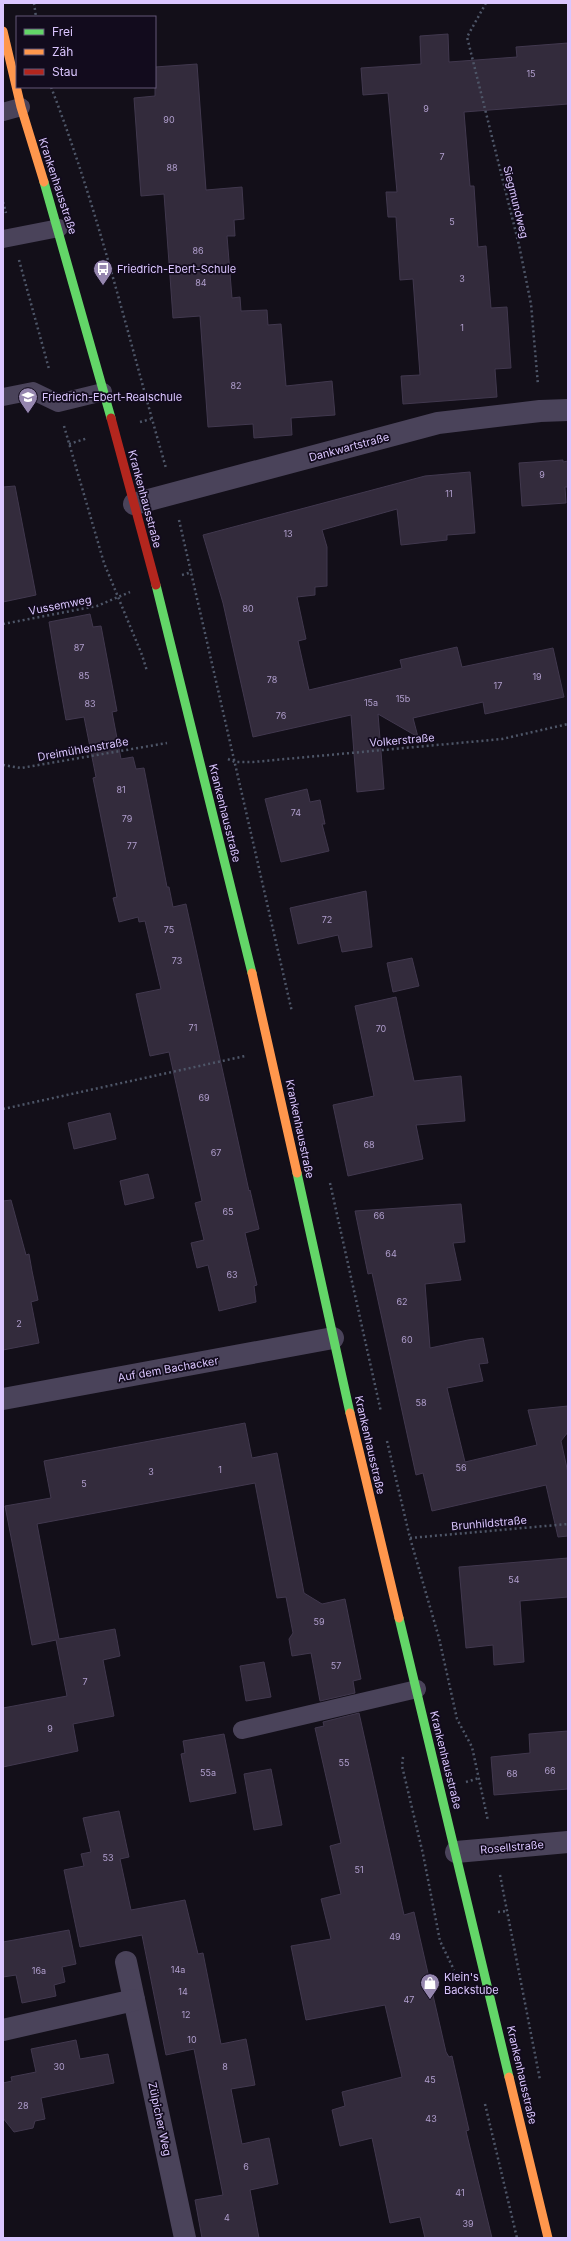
<svg xmlns="http://www.w3.org/2000/svg" width="571" height="2241" font-family="Inter,sans-serif">
<style>
.building{fill:#332b3c;stroke:#41384e}
.lines{fill:none;stroke-linecap:round;stroke-linejoin:round}
.path{stroke:#4e5668;stroke-width:2.5;stroke-dasharray:2 3;stroke-linecap:butt}
.lane{stroke:#4a435a;stroke-width:18}
.street{stroke:#4a435a;stroke-width:22}
.fast{stroke:#63d668;stroke-width:9}
.slow{stroke:#ff974d;stroke-width:9}
.jam{stroke:#b3261e;stroke-width:9}
.labels{text-anchor:middle;stroke-width:3.5;stroke-linejoin:round;paint-order:stroke}
.number-label{font-size:9px;fill:#b19fce}
.street-label{font-size:11px;fill:#dbc6ff;stroke:#120b1d}
.poi-label{font-size:11px;fill:#dbc6ff;stroke:#120b1d;text-anchor:start}
</style>
<rect width="100%" height="100%" fill="#130f19"/>
<g class="building">
<path d="M448 34 449 62 517 57 516 47 568 43V104L464 112 470 186H474L478 247 486 246 491 308 507 307 511 368 495 369 497 397 403 404 401 376 420 375 413 279 400 280 396 217H388L386 192H397L388 93 363 95 361 68 421 64 420 36Z"/>
<path d="M197 64 206 190 242 187 244 219 234 220 235 236H227L232 298 240 297 241 311 267 310 268 325 281 324 286 386 332 381 335 415 291 418 292 435 254 438 253 424 208 427 200 316 173 318 164 194 141 196 134 98 155 96V67Z"/>
<path d="M563 460V462L568 461V487H565L566 503 522 506 519 463Z"/>
<path d="M470 472 475 533 447 535V540L401 545 397 509 322 530 327 547V586L315 587V595L297 597 306 639 298 641 309 690 402 668 400 660 457 647 462 667 553 648 564 697 485 714 483 702 413 718 418 737 378 714 384 789 357 792 351 715 253 737 223 603 203 535 425 476Z"/>
<path d="M15 486 36 595 3 602V487Z"/>
<path d="M90 614 93 627 101 626 117 711 112 712 121 759 133 757 136 769 144 768 167 887H169L173 907 186 904 249 1191 250 1190 259 1229 245 1233 257 1285 254 1286 256 1302 219 1311 208 1265 197 1268 191 1243 204 1240 195 1203 202 1201 169 1052 150 1056 136 994 161 989 145 921 139 922 138 917 119 922 113 898 117 897 93 778 96 777 84 717 66 720 56 664 49 622Z"/>
<path d="M307 789 310 802 320 800 325 824H322L329 851 281 862 265 799Z"/>
<path d="M366 891 372 947 342 952 338 935 298 944 290 908Z"/>
<path d="M412 958 419 986 393 992 387 963Z"/>
<path d="M396 997 414 1081 461 1076 465 1121 416 1125 423 1159 348 1176 333 1105 374 1096 355 1006Z"/>
<path d="M110 1113 116 1139 74 1149 68 1123Z"/>
<path d="M148 1174 154 1198 125 1205 120 1181Z"/>
<path d="M11 1200 26 1255 29 1254 32 1271 38 1300 31 1302 39 1343 3 1350V1201Z"/>
<path d="M461 1204 465 1242 453 1243 461 1280 425 1284 430 1348 468 1340 483 1338 488 1363 479 1364 483 1381 447 1388 465 1462 537 1445 528 1410 568 1406V1432L561 1441 568 1473V1536L558 1537 546 1485 432 1511 423 1473 416 1475 372 1273 368 1274 355 1211Z"/>
<path d="M245 1423 252 1458 277 1453 304 1593 322 1604 345 1599 361 1679 353 1681 355 1693 320 1701 311 1653 292 1656 289 1639 293 1633 286 1597 277 1598 255 1483 37 1524 59 1639 115 1629 120 1656 103 1660 114 1716 73 1724 78 1751 3 1767V1708L67 1696 56 1640 32 1645 5 1506 51 1498 44 1461Z"/>
<path d="M568 1558V1597L520 1601 524 1662 494 1665 493 1645 466 1648 459 1567Z"/>
<path d="M264 1662 271 1697 246 1701 240 1666Z"/>
<path d="M359 1713 404 1915 414 1912 446 2052 449 2057 452 2056 469 2130 466 2131 492 2238H425L420 2217 390 2223 372 2138 340 2146 332 2110 345 2106 342 2092 402 2077 385 2005 306 2020 291 1946 331 1939 321 1899 341 1894 330 1846 341 1843 315 1728 324 1726 323 1722Z"/>
<path d="M568 1731V1789L494 1795 491 1757 530 1753 529 1734Z"/>
<path d="M224 1734 236 1793 190 1802 181 1754 185 1753 183 1741Z"/>
<path d="M271 1769 282 1825 254 1830 244 1774Z"/>
<path d="M119 1811 129 1857 120 1859 131 1910 185 1900 198 1954 203 1953 221 2044 246 2039 255 2085 231 2089 242 2144 269 2138 278 2184 250 2190 259 2238H202L195 2200 223 2195 194 2049 166 2055 142 1935 80 1947 64 1870 84 1866 81 1854 91 1852 83 1818Z"/>
<path d="M69 1930 76 1964 62 1967 65 1982 54 1985 56 1996 22 2003 16 1975 3 1977V1942Z"/>
<path d="M76 2040 80 2059 108 2054 114 2083 41 2098 45 2119 35 2121 33 2128 14 2132 3 2118V2083L12 2081 11 2077 36 2072 31 2049Z"/>
</g>
<g class="lines">
<g class="path">
<path d="M34 3 36 17"/>
<path d="M486 3 467 37 519 245 531 304 538 385"/>
<path d="M51 87C99 211 129 341 166 468"/>
<path d="M3 202 6 213"/>
<path d="M19 260 49 369"/>
<path d="M140 422 151 419"/>
<path d="M64 426 104 563 142 655 147 671"/>
<path d="M69 444 88 438"/>
<path d="M179 520 292 1012"/>
<path d="M182 575 192 572"/>
<path d="M3 624 97 606 130 592"/>
<path d="M228 759 235 762H253L502 739 568 724"/>
<path d="M3 765 21 768 167 743"/>
<path d="M3 1109 245 1056"/>
<path d="M330 1183 381 1412"/>
<path d="M387 1441 410 1538 439 1638 457 1719 472 1747 488 1821"/>
<path d="M410 1538 568 1524"/>
<path d="M403 1757 402 1766 423 1854 440 1941 454 1970"/>
<path d="M466 1782 479 1778"/>
<path d="M500 1875 540 2080"/>
<path d="M498 1912 507 1911"/>
<path d="M485 2104 517 2238"/>
</g>
<g class="lane">
<path d="M3 112 21 107"/>
<path d="M3 239 59 228"/>
<path d="M3 397 33 391 58 403 103 392"/>
<path d="M242 1730 417 1689"/>
</g>
<g class="street">
<path d="M134 504 438 423 540 411 568 410"/>
<path d="M3 1399 333 1338"/>
<path d="M456 1852 568 1842"/>
<path d="M126 1962 185 2238"/>
<path d="M3 2030 134 2000"/>
</g>
<g class="fast">
<path d="M44 182 111 418"/>
<path d="M156 585 252 973"/>
<path d="M297 1173 350 1413"/>
<path d="M399 1618 509 2077"/>
</g>
<g class="slow">
<path d="M3 31 21 107 44 182"/>
<path d="M252 973 297 1173"/>
<path d="M350 1413 399 1618"/>
<path d="M509 2077 548 2238"/>
</g>
<path class="jam" d="M111 418 156 585"/>
</g>
<defs>
<g id="bus-pin" transform="scale(1)"><path d="M0 17L-7.5 6A9.5 9.5 0 1 1 7.5 6Z" fill="#9586ae" stroke="#120b1d"/><path d="M-5-6H5V4H4V6H2V4H-2V6H-4V4H-5ZM-3.5-4V0h7V-4ZM-3.5 1.2v1.5H-2V1.2ZM2 1.2v1.5H3.5V1.2Z" fill="#fff"/></g>
<g id="school-pin" transform="scale(1)"><path d="M0 17L-7.5 6A9.5 9.5 0 1 1 7.5 6Z" fill="#9586ae" stroke="#120b1d"/><path d="M0-5L7-2L0 1L-7-2ZM-4 1L0 2.5L4 1V4Q0 6-4 4Z" fill="#fff"/></g>
<g id="shop-pin" transform="scale(1)"><path d="M0 17L-7.5 6A9.5 9.5 0 1 1 7.5 6Z" fill="#9586ae" stroke="#120b1d"/><path d="M-5-2.5h2.3a2.7 3.5 0 0 1 5.4 0H5L5.5 6h-11ZM-1.5-2.5h3a1.5 2.3 0 0 0-3 0Z" fill="#fff"/></g>
</defs>
<g fill-rule="evenodd">
<use href="#bus-pin" x="103" y="269"/>
<use href="#school-pin" x="28" y="397"/>
<use href="#shop-pin" x="430" y="1983"/>
</g>
<g class="labels">
<g class="number-label">
<text x="531" y="77">15</text>
<text x="426" y="112">9</text>
<text x="169" y="123">90</text>
<text x="442" y="160">7</text>
<text x="172" y="171">88</text>
<text x="452" y="225">5</text>
<text x="198" y="254">86</text>
<text x="462" y="282">3</text>
<text x="201" y="286">84</text>
<text x="462" y="331">1</text>
<text x="236" y="389">82</text>
<text x="542" y="478">9</text>
<text x="449" y="497">11</text>
<text x="288" y="537">13</text>
<text x="248" y="612">80</text>
<text x="79" y="651">87</text>
<text x="84" y="679">85</text>
<text x="537" y="680">19</text>
<text x="272" y="683">78</text>
<text x="498" y="689">17</text>
<text x="403" y="702">15b</text>
<text x="371" y="706">15a</text>
<text x="90" y="707">83</text>
<text x="281" y="719">76</text>
<text x="121" y="793">81</text>
<text x="296" y="816">74</text>
<text x="127" y="822">79</text>
<text x="132" y="849">77</text>
<text x="327" y="923">72</text>
<text x="169" y="933">75</text>
<text x="177" y="964">73</text>
<text x="193" y="1031">71</text>
<text x="381" y="1032">70</text>
<text x="204" y="1101">69</text>
<text x="369" y="1148">68</text>
<text x="216" y="1156">67</text>
<text x="228" y="1215">65</text>
<text x="379" y="1219">66</text>
<text x="391" y="1257">64</text>
<text x="232" y="1278">63</text>
<text x="402" y="1305">62</text>
<text x="19" y="1327">2</text>
<text x="407" y="1343">60</text>
<text x="421" y="1406">58</text>
<text x="461" y="1471">56</text>
<text x="220" y="1473">1</text>
<text x="151" y="1475">3</text>
<text x="84" y="1487">5</text>
<text x="514" y="1583">54</text>
<text x="319" y="1625">59</text>
<text x="336" y="1669">57</text>
<text x="85" y="1685">7</text>
<text x="50" y="1732">9</text>
<text x="344" y="1766">55</text>
<text x="550" y="1774">66</text>
<text x="208" y="1776">55a</text>
<text x="512" y="1777">68</text>
<text x="108" y="1861">53</text>
<text x="359" y="1873">51</text>
<text x="395" y="1940">49</text>
<text x="178" y="1973">14a</text>
<text x="39" y="1974">16a</text>
<text x="183" y="1995">14</text>
<text x="409" y="2003">47</text>
<text x="186" y="2018">12</text>
<text x="192" y="2043">10</text>
<text x="59" y="2070">30</text>
<text x="225" y="2070">8</text>
<text x="430" y="2083">45</text>
<text x="23" y="2109">28</text>
<text x="431" y="2122">43</text>
<text x="246" y="2170">6</text>
<text x="460" y="2196">41</text>
<text x="227" y="2221">4</text>
<text x="468" y="2227">39</text>
</g>
<g class="street-label">
<text transform="translate(58 186) rotate(72)" y="4">Krankenhausstraße</text>
<text transform="translate(516 202) rotate(76)" y="4">Siegmundweg</text>
<text transform="translate(349 447) rotate(-15)" y="4">Dankwartstraße</text>
<text transform="translate(145 499) rotate(75)" y="4">Krankenhausstraße</text>
<text transform="translate(60 605) rotate(-11)" y="4">Vussemweg</text>
<text transform="translate(402 740) rotate(-5)" y="4">Volkerstraße</text>
<text transform="translate(83 749) rotate(-10)" y="4">Dreimühlenstraße</text>
<text transform="translate(225 813) rotate(76)" y="4">Krankenhausstraße</text>
<text transform="translate(300 1129) rotate(78)" y="4">Krankenhausstraße</text>
<text transform="translate(168 1369) rotate(-10)" y="4">Auf dem Bachacker</text>
<text transform="translate(370 1445) rotate(77)" y="4">Krankenhausstraße</text>
<text transform="translate(489 1523) rotate(-5)" y="4">Brunhildstraße</text>
<text transform="translate(446 1760) rotate(76)" y="4">Krankenhausstraße</text>
<text transform="translate(512 1847) rotate(-5)" y="4">Rosellstraße</text>
<text transform="translate(522 2075) rotate(77)" y="4">Krankenhausstraße</text>
<text transform="translate(160 2119) rotate(78)" y="4">Zülpicher Weg</text>
</g>
<g class="poi-label">
<text x="117" y="273">Friedrich-Ebert-Schule</text>
<text x="42" y="401">Friedrich-Ebert-Realschule</text>
<text x="444" y="1981">Klein's<tspan x="444" dy="13">Backstube</tspan></text>
</g>
</g>
<rect width="571" height="2241" fill="none" stroke="#dbc6ff" stroke-width="8"/>
<rect x="16" y="16" width="140" height="72" fill="#120b1d" stroke="#625677"/>
<rect x="24" y="29" width="20" height="6" fill="#63d668" stroke="#625677"/>
<text x="52" y="36" font-size="12" fill="#dbc6ff">Frei</text>
<rect x="24" y="49" width="20" height="6" fill="#ff974d" stroke="#625677"/>
<text x="52" y="56" font-size="12" fill="#dbc6ff">Zäh</text>
<rect x="24" y="69" width="20" height="6" fill="#b3261e" stroke="#625677"/>
<text x="52" y="76" font-size="12" fill="#dbc6ff">Stau</text>
</svg>
